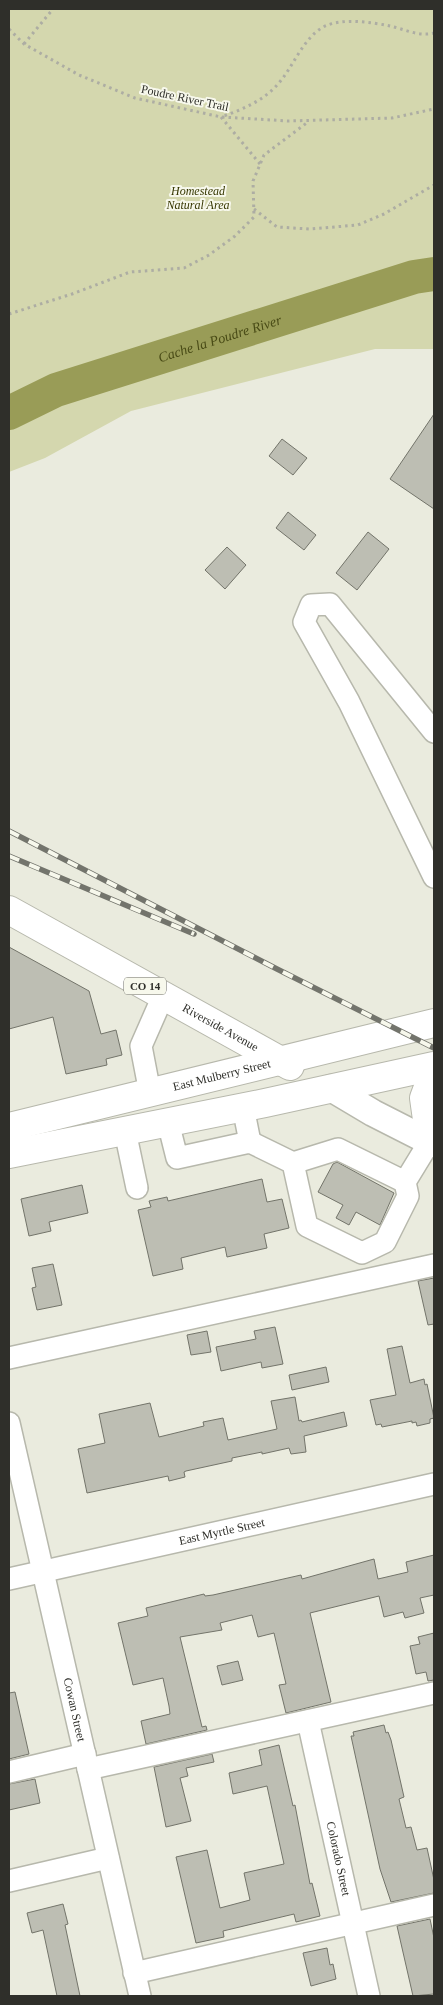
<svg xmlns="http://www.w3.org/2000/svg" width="443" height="2005" font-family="Georgia,serif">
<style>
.green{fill:#d4d7ae}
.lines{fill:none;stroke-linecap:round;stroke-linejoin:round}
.river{stroke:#999c57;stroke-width:34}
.building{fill:#bdbeb3;stroke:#73746a}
.minor-casing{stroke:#b7b8ac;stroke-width:24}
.major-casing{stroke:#b7b8ac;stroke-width:29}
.highway-casing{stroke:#b7b8ac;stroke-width:30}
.path{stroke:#adada3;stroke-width:3;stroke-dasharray:2.5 4;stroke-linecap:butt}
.minor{stroke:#fff;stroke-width:21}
.major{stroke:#fff;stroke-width:26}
.highway{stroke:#fff;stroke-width:28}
.rail-casing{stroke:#73746c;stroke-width:5.5}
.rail{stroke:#f7f8ec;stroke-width:4;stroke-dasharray:11;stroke-linecap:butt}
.labels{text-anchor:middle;stroke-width:4;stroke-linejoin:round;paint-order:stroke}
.shield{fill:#f7f8ec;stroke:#6b6b64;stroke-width:1}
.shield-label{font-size:11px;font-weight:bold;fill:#2f2f2a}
.street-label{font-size:12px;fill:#2f2f2a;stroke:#f7f8ec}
.park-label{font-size:12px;font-style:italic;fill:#363700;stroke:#f7f8ec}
.water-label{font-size:14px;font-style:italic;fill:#494b16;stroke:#f7f8ec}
</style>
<rect width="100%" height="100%" fill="#eaebde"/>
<path class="green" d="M9 9H434V349H375L131 411 45 458 9 472Z"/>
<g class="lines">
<path class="river" id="s1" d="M9 413 56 390 414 277 434 274"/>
</g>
<g class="building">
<path d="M434 414V509L390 479Z"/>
<path d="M282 439 307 458 293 475 269 456Z"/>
<path d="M288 512 316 535 304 550 276 528Z"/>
<path d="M368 532 389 549 357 590 336 573Z"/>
<path d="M227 547 246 565 225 589 205 570Z"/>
<path d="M9 947 89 991 101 1034 116 1030 122 1055 106 1059 107 1065 66 1074 53 1017 9 1029Z"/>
<path d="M337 1162 394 1193 380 1225 356 1212 349 1225 336 1218 343 1205 318 1192 333 1164Z"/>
<path d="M262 1179 267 1202 282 1199 289 1228 264 1234 267 1248 227 1257 225 1247 181 1258 183 1269 153 1276 138 1210 151 1207 149 1201 167 1197 168 1201Z"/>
<path d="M82 1185 88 1213 49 1222 51 1231 29 1236 21 1199Z"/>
<path d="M53 1264 62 1305 37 1310 32 1288 36 1287 32 1268Z"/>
<path d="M434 1278V1324L428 1325 418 1281Z"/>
<path d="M275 1327 283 1364 262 1368 261 1362 221 1371 216 1347 256 1339 254 1331Z"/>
<path d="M207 1331 211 1352 191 1355 187 1335Z"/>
<path d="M402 1346 410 1383 424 1379 425 1385 427 1384 434 1418 430 1419V1423L417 1426 416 1422 412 1423V1421L382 1427 381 1424 376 1425 370 1400 396 1395 387 1349Z"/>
<path d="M326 1367 329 1382 292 1390 289 1375Z"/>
<path d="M295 1397 299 1421 301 1420 302 1422 344 1412 347 1426 304 1436 306 1452 291 1454 289 1448 262 1454V1452L232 1458V1461L186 1471 184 1472 185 1477 169 1481 168 1476 87 1493 78 1449 105 1443 99 1414 150 1403 159 1437 204 1426 203 1422 223 1418 228 1440 277 1429 271 1401Z"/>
<path d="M434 1555V1595L420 1598 424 1613 405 1618 403 1612 384 1617 379 1596 310 1613 331 1702 286 1713 279 1685 286 1684 274 1633 258 1637 252 1615 220 1623 222 1630 180 1637 202 1727 206 1726 207 1730 146 1744 141 1721 170 1714 169 1706 163 1678 133 1685 118 1623 148 1616 146 1608 204 1594 205 1596 213 1595 301 1575 302 1579 374 1559 378 1579 408 1572 406 1562Z"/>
<path d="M434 1633V1680L428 1681 426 1672 416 1674 410 1646 420 1644 418 1637Z"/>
<path d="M238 1661 243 1680 222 1685 217 1666Z"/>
<path d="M15 1692 29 1754 9 1759V1693Z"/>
<path d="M384 1725 386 1733 388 1732 391 1740 404 1797 399 1799 406 1828 411 1827 417 1850 427 1848 434 1880V1893L391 1902 380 1869 351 1736H354L353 1732Z"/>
<path d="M279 1745 293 1806 295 1805 310 1884 312 1883 320 1916 296 1922 294 1914 223 1931 224 1937 196 1943 176 1857 207 1850 220 1908 250 1900 244 1873 284 1864 267 1786 233 1794 229 1773 262 1765 259 1750Z"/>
<path d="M212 1754 214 1762 186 1768 188 1776 180 1778 191 1821 166 1827 154 1767Z"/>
<path d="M35 1779 40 1803 9 1810V1784Z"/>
<path d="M63 1904 68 1924 65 1925 80 1996H57L43 1930 32 1933 27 1913Z"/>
<path d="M430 1919 434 1938V1994L413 1996 397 1926Z"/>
<path d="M327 1948 330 1965 333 1964 336 1979 311 1986 303 1953Z"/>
</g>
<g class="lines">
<g class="minor-casing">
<g id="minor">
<path d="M434 732 330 604 311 605 304 622 349 702 434 877"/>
<path d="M150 1093 141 1046 163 996"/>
<path d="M243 1107 250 1142"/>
<path d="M168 1122 177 1158 250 1142 293 1163 307 1226 362 1253 385 1242 408 1196 405 1182 430 1141"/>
<path d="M125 1131 137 1188"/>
<path d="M293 1163 338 1149 405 1182"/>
<path d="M9 1358 434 1265"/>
<path id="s2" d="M9 1423 140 1996"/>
<path id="s3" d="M9 1579 434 1484"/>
<path id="s4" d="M308 1721 369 1996"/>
<path d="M88 1769 434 1693"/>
<path d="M9 1772 85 1754"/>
<path d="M9 1881 108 1858"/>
<path d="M134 1973 434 1905"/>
</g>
</g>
<g class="major-casing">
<path id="major" d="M331 1088 373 1113 434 1144"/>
</g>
<g class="highway-casing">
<g id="highway">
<path id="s5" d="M9 910 290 1066"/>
<path id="s6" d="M9 1127 434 1023"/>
<path d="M430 1141 424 1098 434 1071"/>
<path d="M9 1154 265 1103 434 1066"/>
</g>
</g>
<g class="path">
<path d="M9 29 24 44 79 75 135 98 221 117 289 121 392 118 434 109"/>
<path d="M24 44 53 9"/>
<path d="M260 164 221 117C241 110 263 101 277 85 294 67 302 38 325 26 344 18 370 22 390 26 404 29 419 37 434 33"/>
<path d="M254 209 277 227 310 229 358 225 384 214 434 185"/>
<path d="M9 314 72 294 130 272 184 268 209 255 235 236 254 217 253 181 264 155 308 122"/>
</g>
<use href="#minor" class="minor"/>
<use href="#major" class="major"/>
<use href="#highway" class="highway"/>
<g class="rail-casing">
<g id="rail">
<path d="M9 831 277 969 434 1048"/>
<path d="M9 856 194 934"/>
</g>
</g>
<use href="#rail" class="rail"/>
</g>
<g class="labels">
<rect class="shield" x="124" y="977.5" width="42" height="17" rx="4"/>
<g class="shield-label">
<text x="145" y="990">CO 14</text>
</g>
<g class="street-label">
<text transform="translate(185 98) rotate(12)" y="4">Poudre River Trail</text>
<text dy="4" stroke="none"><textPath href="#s5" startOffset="242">Riverside Avenue</textPath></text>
<text dy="4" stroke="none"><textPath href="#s6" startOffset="219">East Mulberry Street</textPath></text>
<text dy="4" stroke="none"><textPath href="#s3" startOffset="218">East Myrtle Street</textPath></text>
<text dy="4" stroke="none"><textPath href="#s2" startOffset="294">Cowan Street</textPath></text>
<text dy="4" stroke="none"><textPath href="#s4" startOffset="141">Colorado Street</textPath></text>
</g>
<g class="park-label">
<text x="198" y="195">Homestead<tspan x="198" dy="14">Natural Area</tspan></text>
</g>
<g class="water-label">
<text dy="5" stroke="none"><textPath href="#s1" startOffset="224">Cache la Poudre River</textPath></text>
</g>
</g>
<rect width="443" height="2005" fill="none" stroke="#2f2f2a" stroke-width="20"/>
</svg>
